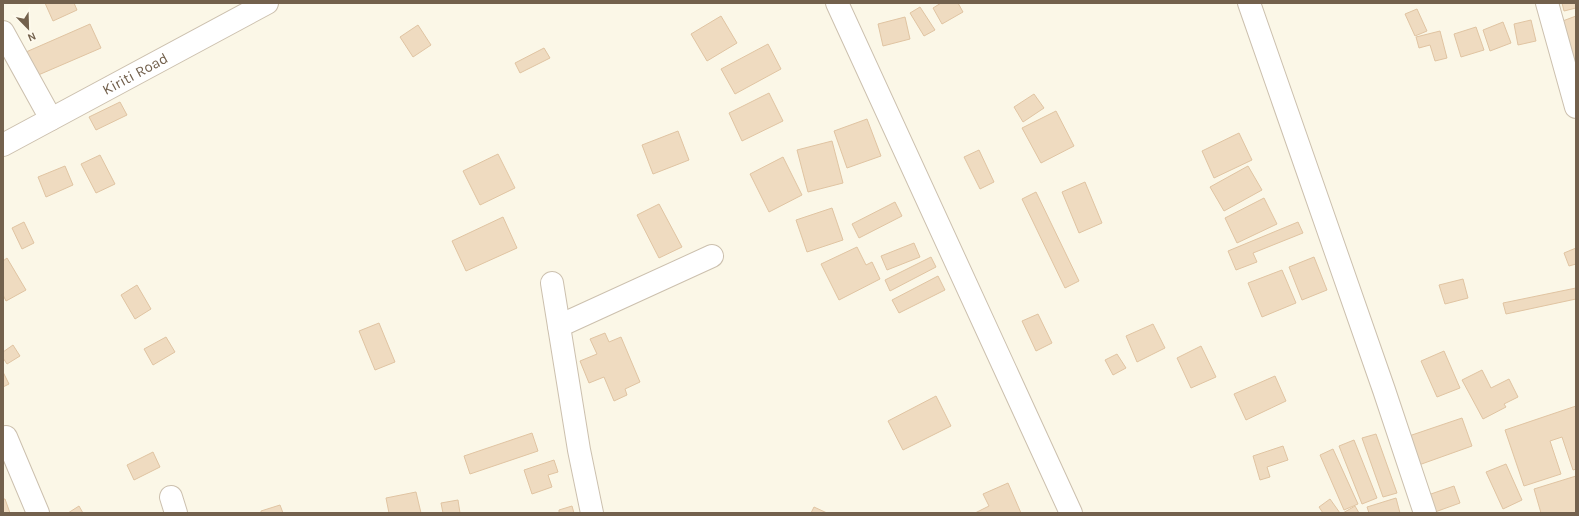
<svg xmlns="http://www.w3.org/2000/svg" width="1579" height="516" font-family="Karla,sans-serif">
<style>
.building{fill:#efdbc0;stroke:#e0c4a2}
.lines{fill:none;stroke-linecap:round;stroke-linejoin:round}
.minor-casing{stroke:#ccc0ae;stroke-width:24}
.minor{stroke:#fff;stroke-width:22}
.labels{text-anchor:middle;stroke-width:4;stroke-linejoin:round;paint-order:stroke}
.street-label{font-size:15px;fill:#73614d;stroke:#fefaed}
</style>
<rect width="100%" height="100%" fill="#fbf7e7"/>
<g class="building">
<path d="M45 3H74L77 10 53 21Z"/>
<path d="M941 3H958L963 12 942 24 933 8Z"/>
<path d="M1562 3H1576V8L1564 11Z"/>
<path d="M920 7 935 30 924 36 910 13Z"/>
<path d="M1417 9 1427 31 1415 36 1405 14Z"/>
<path d="M721 16 737 43 707 61 691 34Z"/>
<path d="M1576 16V73L1560 22Z"/>
<path d="M905 17 910 39 883 46 878 24Z"/>
<path d="M1531 20 1536 41 1518 45 1514 24Z"/>
<path d="M1503 22 1511 43 1490 51 1483 30Z"/>
<path d="M90 24 101 48 36 76 26 52Z"/>
<path d="M418 25 431 45 413 57 400 37Z"/>
<path d="M1476 27 1484 50 1461 57 1454 34Z"/>
<path d="M1440 31 1447 58 1435 61 1430 45 1419 48 1416 37Z"/>
<path d="M768 44 781 69 735 94 721 69Z"/>
<path d="M544 48 550 58 520 73 515 63Z"/>
<path d="M769 93 783 121 742 141 729 113Z"/>
<path d="M1034 94 1044 108 1023 122 1014 107Z"/>
<path d="M120 102 127 115 96 130 89 117Z"/>
<path d="M1056 111 1074 146 1041 163 1022 128Z"/>
<path d="M867 119 881 156 847 168 834 131Z"/>
<path d="M678 131 689 160 653 174 642 145Z"/>
<path d="M1239 133 1252 160 1214 178 1202 151Z"/>
<path d="M832 141 843 183 808 192 797 150Z"/>
<path d="M979 150 994 182 980 189 964 157Z"/>
<path d="M498 154 515 188 480 205 463 171Z"/>
<path d="M100 155 115 184 96 193 81 164Z"/>
<path d="M783 157 802 195 769 212 750 174Z"/>
<path d="M65 166 73 185 46 197 38 177Z"/>
<path d="M1248 166 1262 190 1224 211 1210 187Z"/>
<path d="M1085 182 1102 223 1079 233 1062 192Z"/>
<path d="M1036 192 1079 281 1065 288 1022 199Z"/>
<path d="M1264 198 1277 224 1237 243 1225 218Z"/>
<path d="M895 202 902 216 859 238 852 224Z"/>
<path d="M659 204 682 247 659 258 637 215Z"/>
<path d="M832 208 843 240 807 252 796 220Z"/>
<path d="M503 217 517 248 466 271 452 241Z"/>
<path d="M24 222 34 243 22 249 12 228Z"/>
<path d="M1298 222 1303 233 1253 253 1257 262 1236 270 1228 251Z"/>
<path d="M914 243 920 257 887 270 881 256Z"/>
<path d="M857 247 866 265 872 262 880 279 839 300 821 264Z"/>
<path d="M1576 248V264L1569 266 1564 253Z"/>
<path d="M931 257 936 267 890 291 885 280Z"/>
<path d="M1314 257 1327 290 1302 300 1289 267Z"/>
<path d="M7 258 26 290 6 301 3 295V261Z"/>
<path d="M1282 270 1296 303 1262 317 1248 283Z"/>
<path d="M938 276 945 290 899 313 892 300Z"/>
<path d="M1463 279 1468 298 1445 304 1439 285Z"/>
<path d="M137 285 151 309 135 319 121 295Z"/>
<path d="M1576 288V299L1506 314 1503 303Z"/>
<path d="M1038 314 1052 343 1036 351 1022 321Z"/>
<path d="M379 323 395 362 375 370 359 331Z"/>
<path d="M1153 324 1165 348 1137 362 1126 336Z"/>
<path d="M605 333 609 342 621 337 640 382 625 389 627 395 614 401 604 377 589 383 580 361 597 354 590 339Z"/>
<path d="M166 337 175 352 153 365 144 349Z"/>
<path d="M13 345 20 356 7 364 3 358V352Z"/>
<path d="M1201 346 1216 377 1191 388 1177 358Z"/>
<path d="M1444 351 1460 388 1437 397 1421 361Z"/>
<path d="M1117 354 1126 368 1113 375 1105 360Z"/>
<path d="M1482 370 1491 388 1509 379 1518 397 1504 404 1506 407 1483 419 1462 380Z"/>
<path d="M3 372 9 384 3 387Z"/>
<path d="M1275 376 1286 401 1246 420 1234 394Z"/>
<path d="M936 396 951 426 903 450 888 421Z"/>
<path d="M1576 406V469L1573 470 1562 437 1550 441 1561 474 1524 486 1505 430Z"/>
<path d="M1462 418 1472 446 1416 466 1406 437Z"/>
<path d="M532 433 538 451 470 474 464 456Z"/>
<path d="M1376 434 1397 493 1383 497 1362 438Z"/>
<path d="M1354 440 1377 498 1362 504 1339 446Z"/>
<path d="M1283 446 1288 460 1267 467 1270 477 1260 480 1253 456Z"/>
<path d="M1333 449 1358 504 1344 510 1320 455Z"/>
<path d="M153 452 160 467 134 480 127 465Z"/>
<path d="M554 460 558 472 548 475 552 487 532 494 524 470Z"/>
<path d="M1506 464 1522 500 1503 509 1486 472Z"/>
<path d="M1576 476V513H1541L1534 489Z"/>
<path d="M1008 483 1021 513H975L989 506 983 494Z"/>
<path d="M1454 486 1460 503 1435 512 1428 495Z"/>
<path d="M416 492 421 513H389L386 498Z"/>
<path d="M1396 498 1400 513H1369L1367 507Z"/>
<path d="M3 499H5L10 513H3Z"/>
<path d="M1330 499 1340 513H1323L1319 507Z"/>
<path d="M458 500 460 513H443L441 503Z"/>
<path d="M280 505 283 513H261V511Z"/>
<path d="M79 506 83 513H68Z"/>
<path d="M572 506 574 513H559V510Z"/>
<path d="M1355 506 1359 513H1343Z"/>
<path d="M814 507 827 513H811Z"/>
</g>
<g class="lines">
<g class="minor-casing">
<g id="minor">
<path d="M837 3 1071 513"/>
<path d="M1249 3 1384 390 1425 513"/>
<path d="M1547 3 1576 107"/>
<path d="M3 32 51 119"/>
<path id="s1" d="M3 145 267 3"/>
<path d="M552 283 579 450 592 513"/>
<path d="M559 326 712 256"/>
<path d="M6 437 38 513"/>
<path d="M171 497 176 513"/>
</g>
</g>
<use href="#minor" class="minor"/>
</g>
<g class="labels">
<g class="street-label">
<text dy="5" stroke="none"><textPath href="#s1" startOffset="150">Kiriti Road</textPath></text>
</g>
</g>
<rect width="1579" height="516" fill="none" stroke="#73614d" stroke-width="8"/>
<g transform="translate(28 28) rotate(157)" stroke="#fefaed" stroke-width="3" paint-order="stroke">
<path d="M0-3L7 15L0 10L-7 15Z" fill="#73614d"/>
<text y="-6" font-size="11" font-weight="bold" text-anchor="middle" fill="#73614d">N</text>
</g>
</svg>
